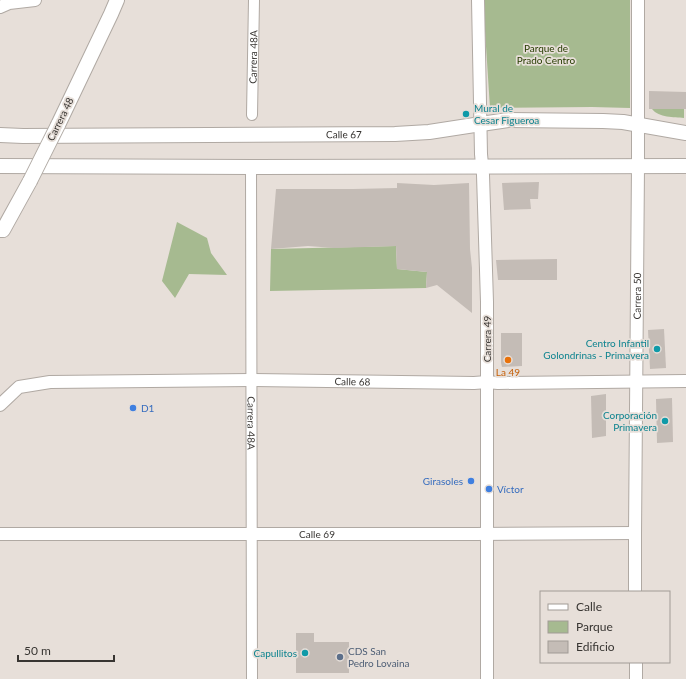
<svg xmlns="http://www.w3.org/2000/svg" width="686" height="679" font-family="Lato,sans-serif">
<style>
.green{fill:#a6ba90}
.building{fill:#c4bcb6}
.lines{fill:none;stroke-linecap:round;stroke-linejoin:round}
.minor-casing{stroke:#b0a9a3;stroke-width:12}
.tertiary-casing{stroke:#b0a9a3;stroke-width:14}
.secondary-casing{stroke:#b0a9a3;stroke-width:16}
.minor{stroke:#fff;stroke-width:10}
.tertiary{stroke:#fff;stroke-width:12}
.secondary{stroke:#fff;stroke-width:14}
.secondary-bridge-casing{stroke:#b0a9a3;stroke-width:16;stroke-linecap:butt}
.secondary-bridge{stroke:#fff;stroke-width:14}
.culture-dot{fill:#0f9aa8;stroke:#e7dfd9;stroke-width:1.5}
.food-dot{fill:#e8710a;stroke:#e7dfd9;stroke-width:1.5}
.shop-dot{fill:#3f7fe0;stroke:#e7dfd9;stroke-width:1.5}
.service-dot{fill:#5c6f8a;stroke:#e7dfd9;stroke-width:1.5}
.labels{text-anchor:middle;stroke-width:3.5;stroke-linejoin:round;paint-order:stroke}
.park-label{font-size:10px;fill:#273c00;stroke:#e7dfd9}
.street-label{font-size:10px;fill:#383532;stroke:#e7dfd9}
.culture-label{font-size:10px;fill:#0d838f;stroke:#e7dfd9;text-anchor:end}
.food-label{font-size:10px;fill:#c56008;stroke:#e7dfd9}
.shop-label{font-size:10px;fill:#366cbe;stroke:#e7dfd9;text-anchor:start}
.service-label{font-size:10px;fill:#4e5e75;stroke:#e7dfd9;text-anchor:start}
</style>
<rect width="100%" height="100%" fill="#e7dfd9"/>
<g class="green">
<path d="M483 0H630V108L592 107 490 108Z"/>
<path d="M652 109H684V118C674 117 659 118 652 109Z"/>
<path d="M177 222 207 238 211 253 227 275 189 274 175 298 162 281Z"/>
<path d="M396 246 397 269 427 272 426 288 270 291 271 249Z"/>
</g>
<g class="building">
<path d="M649 91 686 92V109H649Z"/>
<path d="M539 182 538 199H530L531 209 504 210 502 183Z"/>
<path d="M397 183 434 185 469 183 470 249 472 268V313L437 285 426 288 427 272 397 269 396 246 334 248 308 246 271 249 276 189H353L397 188Z"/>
<path d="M557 259V280H498L496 260Z"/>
<path d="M664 329 666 368 650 369 648 330Z"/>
<path d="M501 333H522V366L502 367 501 363Z"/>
<path d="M606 394V436L592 438 591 396Z"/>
<path d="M672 398 673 442 657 443 656 399Z"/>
<path d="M296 633H314V642H349V673H296Z"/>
</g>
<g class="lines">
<g class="minor-casing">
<g id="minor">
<path id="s1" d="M252 115 254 0"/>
<path id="s2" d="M251 167 252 679"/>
</g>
</g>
<g class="tertiary-casing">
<g id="tertiary">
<path d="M478 0 481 154 483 175 487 302V679"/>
<path d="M0 7 9 3 35 0"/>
<path id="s3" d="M0 405 19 387 50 382 251 380 474 383 487 382 498 383 686 381"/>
<path id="s4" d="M0 534H474L635 533"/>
<path id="s5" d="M635 592V533L638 166V0"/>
<path d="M636 662V679"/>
</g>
</g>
<g class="secondary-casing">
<g id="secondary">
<path d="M58 125 111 14 117 0"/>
<path id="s6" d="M0 135 23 136 395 134 429 132 481 124 508 120 603 121 623 122 686 133"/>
<path d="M0 166 251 167 686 166"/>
<path d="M0 230H3L30 181"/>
</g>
</g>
<use href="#minor" class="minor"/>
<use href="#tertiary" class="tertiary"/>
<use href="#secondary" class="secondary"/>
<g class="secondary-bridge-casing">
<path id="secondary-bridge" d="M30 181 58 125"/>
</g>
<use href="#secondary-bridge" class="secondary-bridge"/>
</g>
<g class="culture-dot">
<circle cx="466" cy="114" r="4"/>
<circle cx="657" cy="349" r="4"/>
<circle cx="665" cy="421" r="4"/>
<circle cx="305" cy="653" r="4"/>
</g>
<circle class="food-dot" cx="508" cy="360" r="4"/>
<g class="shop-dot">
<circle cx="133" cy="408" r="4"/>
<circle cx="471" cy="481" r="4"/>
<circle cx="489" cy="489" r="4"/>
</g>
<circle class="service-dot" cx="340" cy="657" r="4"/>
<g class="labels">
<g class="park-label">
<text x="546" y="52">Parque de<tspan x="546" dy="12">Prado Centro</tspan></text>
</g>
<g class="street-label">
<text dy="4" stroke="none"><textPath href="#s1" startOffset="58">Carrera 48A</textPath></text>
<text transform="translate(60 119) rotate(-64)" y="4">Carrera 48</text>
<text dy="4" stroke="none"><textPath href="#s6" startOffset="344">Calle 67</textPath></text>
<text dy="4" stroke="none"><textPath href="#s5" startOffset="296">Carrera 50</textPath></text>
<text transform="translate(487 339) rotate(-90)" y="4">Carrera 49</text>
<text dy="4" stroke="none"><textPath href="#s3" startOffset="360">Calle 68</textPath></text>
<text dy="4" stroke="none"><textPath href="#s2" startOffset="256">Carrera 48A</textPath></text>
<text dy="4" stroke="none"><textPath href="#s4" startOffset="317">Calle 69</textPath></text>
</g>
<g class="culture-label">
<text x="474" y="112" text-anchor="start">Mural de<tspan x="474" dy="12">Cesar Figueroa</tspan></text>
<text x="649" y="347">Centro Infantil<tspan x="649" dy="12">Golondrinas - Primavera</tspan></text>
<text x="657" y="419">Corporación<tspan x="657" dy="12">Primavera</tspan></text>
<text x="297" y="657">Capullitos</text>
</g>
<g class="food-label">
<text x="508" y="376">La 49</text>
</g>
<g class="shop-label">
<text x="141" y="412">D1</text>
<text x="463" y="485" text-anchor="end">Girasoles</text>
<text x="497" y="493">Víctor</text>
</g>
<g class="service-label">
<text x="348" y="655">CDS San<tspan x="348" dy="12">Pedro Lovaina</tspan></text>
</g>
</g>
<rect x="540" y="591" width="130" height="72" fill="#e7dfd9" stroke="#a19b96"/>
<rect x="548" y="604" width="20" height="6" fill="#ffffff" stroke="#a19b96"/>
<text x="576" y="611" font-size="12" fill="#383532">Calle</text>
<rect x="548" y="621" width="20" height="12" fill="#a6ba90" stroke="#a19b96"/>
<text x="576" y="631" font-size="12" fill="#383532">Parque</text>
<rect x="548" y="641" width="20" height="12" fill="#c4bcb6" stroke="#a19b96"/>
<text x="576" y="651" font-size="12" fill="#383532">Edificio</text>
<path d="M18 655v6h96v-6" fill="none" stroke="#383532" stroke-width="2"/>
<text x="24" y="655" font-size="12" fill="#383532" stroke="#e7dfd9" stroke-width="3" paint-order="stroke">50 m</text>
</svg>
